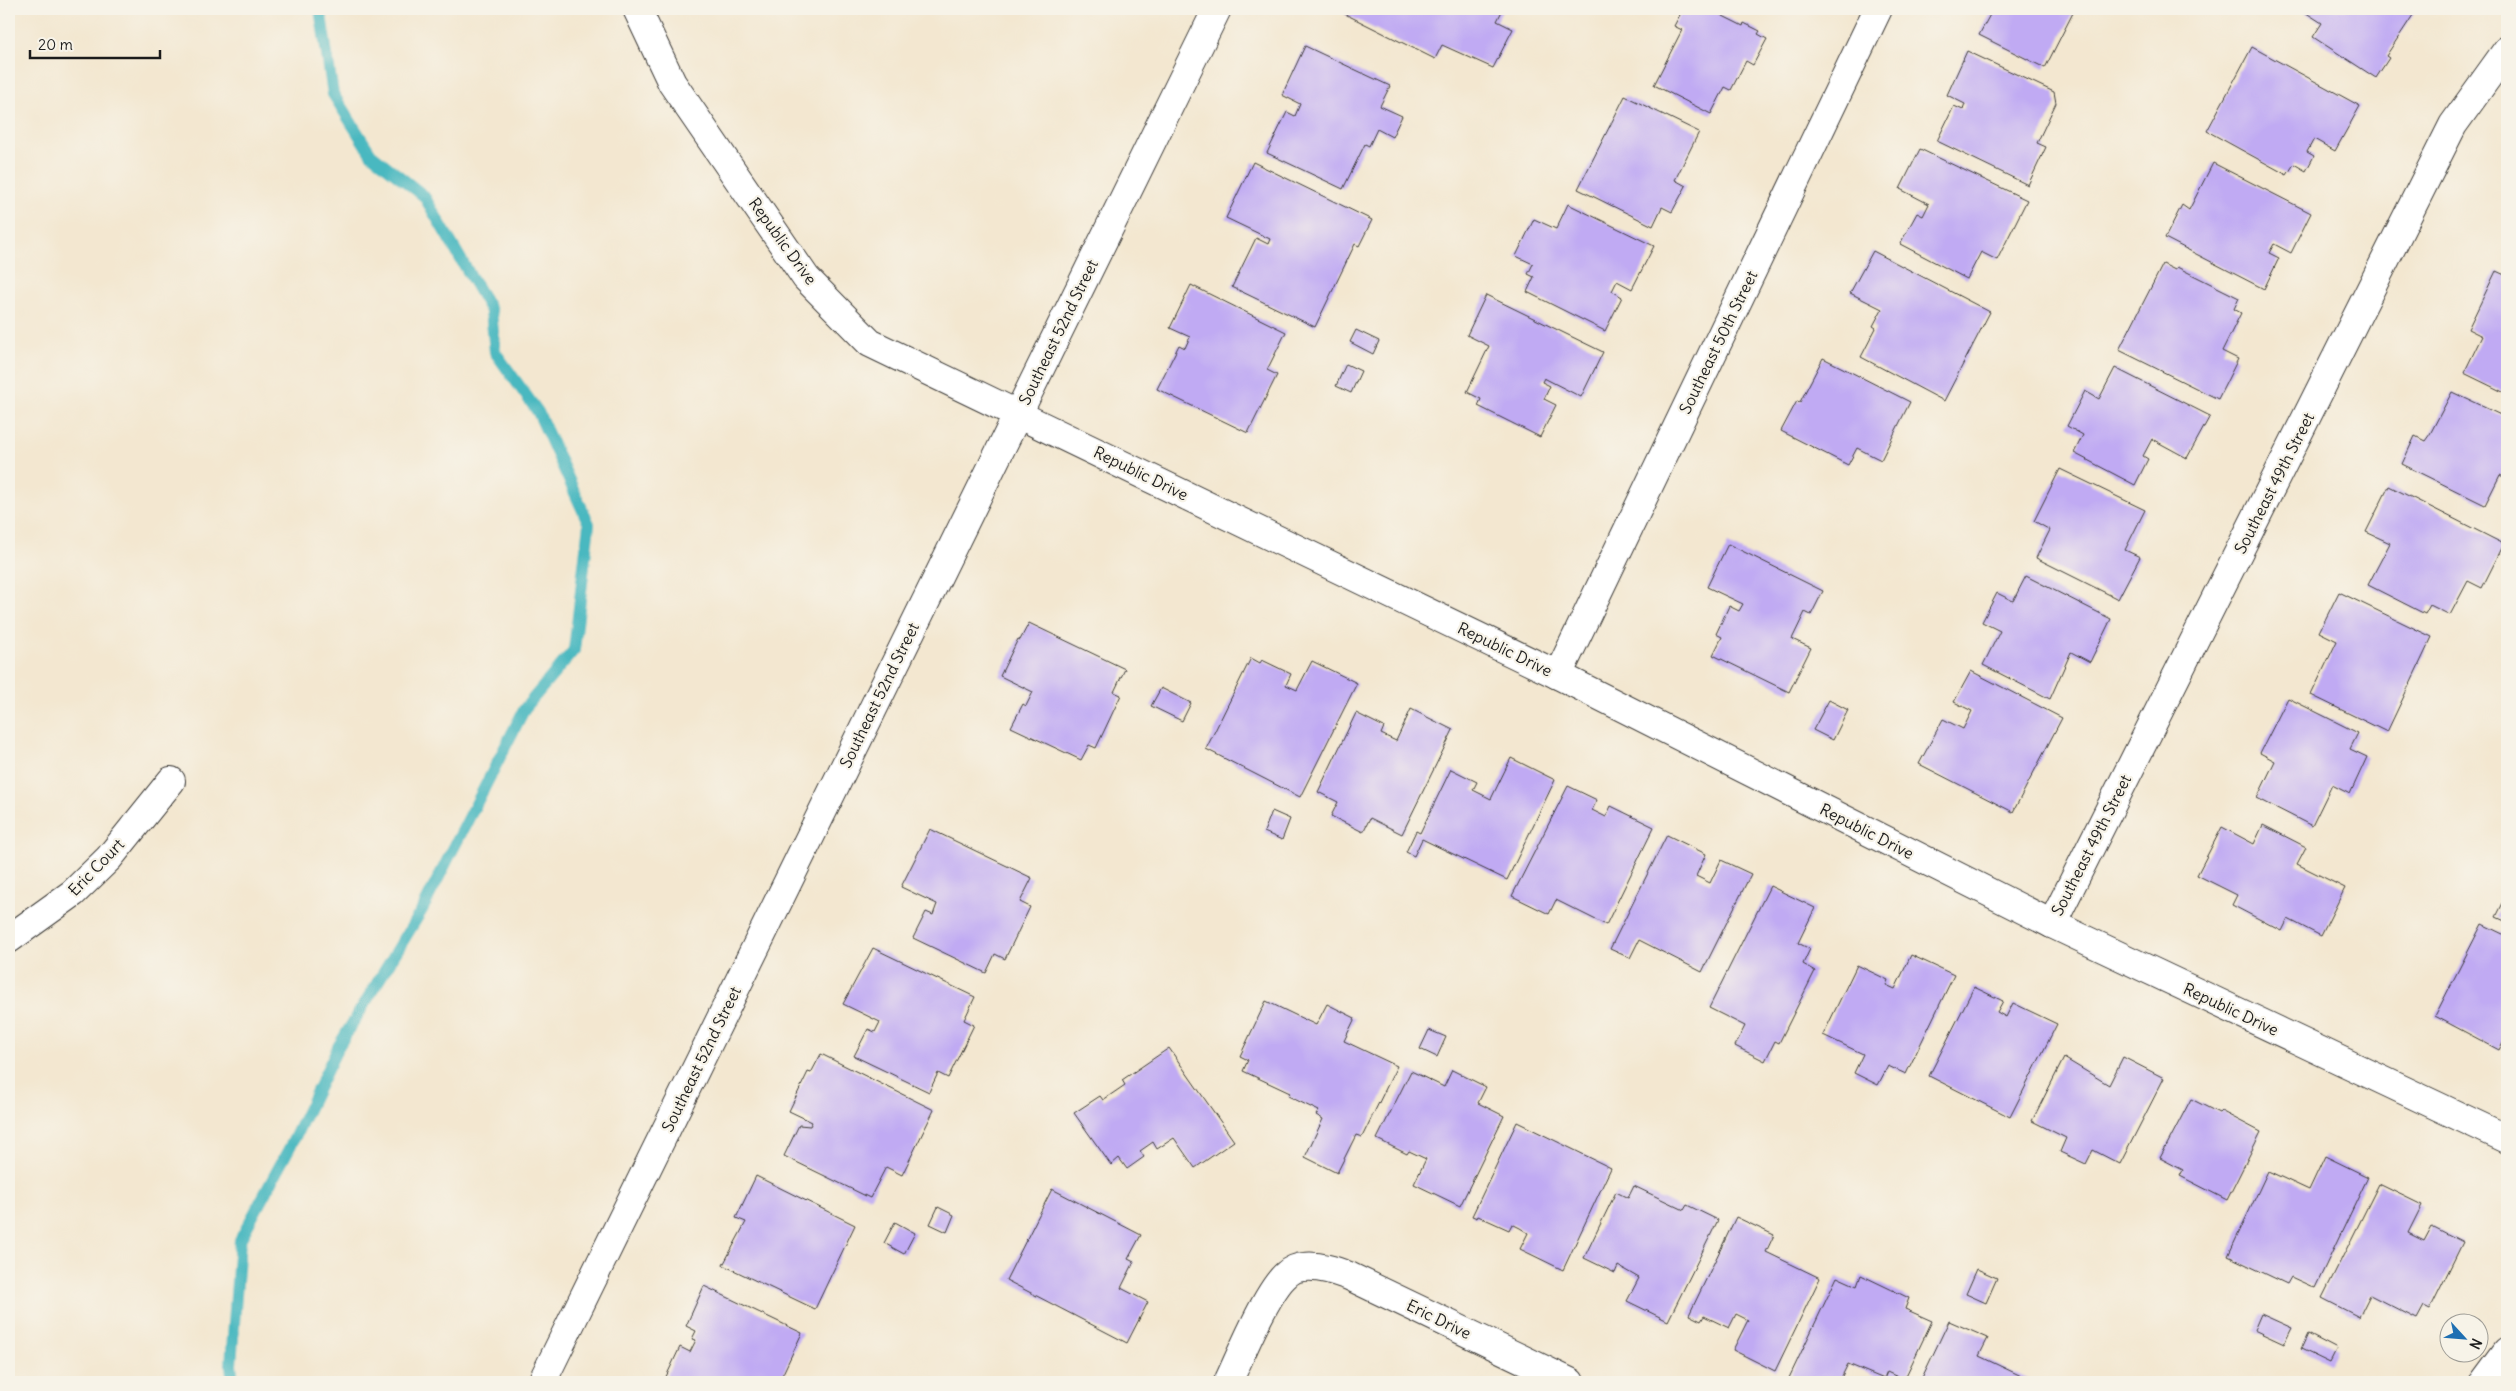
<svg xmlns="http://www.w3.org/2000/svg" width="2516" height="1391" font-family="Delius,sans-serif">
<style>
.lines{fill:none;stroke-linecap:round;stroke-linejoin:round}
.stream{stroke:#49b8c0;stroke-width:12}
.building{fill:#c0aaf3}
.minor-casing{stroke:#3c3a37;stroke-width:30}
.minor{stroke:#fff;stroke-width:28}
.labels{text-anchor:middle;stroke-width:4.5;stroke-linejoin:round;paint-order:stroke}
.street-label{font-size:16px;fill:#1c1c1c;stroke:#f7f3e8}
</style>
<rect width="100%" height="100%" fill="#f7f3e8"/>
<filter id="ink" filterUnits="userSpaceOnUse"><feTurbulence type="fractalNoise" baseFrequency=".02" numOctaves="2"/><feDisplacementMap in="SourceGraphic" scale="10" xChannelSelector="R" yChannelSelector="G"/><feConvolveMatrix kernelMatrix="1 2 1 2 8 2 1 2 1" color-interpolation-filters="sRGB"/></filter>
<filter id="wash" filterUnits="userSpaceOnUse"><feTurbulence type="fractalNoise" baseFrequency=".0096" numOctaves="4" result="noise"/><feDisplacementMap in="SourceGraphic" scale="20" xChannelSelector="R" yChannelSelector="G"/><feGaussianBlur stdDeviation="1.12" result="paint"/><feColorMatrix in="noise" values="0 0 0 0 0 0 0 0 0 0 0 0 0 0 0 0 0 1.4 0 .05"/><feComposite in="paint" operator="in"/></filter>
<g filter="url(#wash)">
<rect width="100%" height="100%" fill="#f3e7d0"/>
<g class="lines">
<path class="stream" d="M233 1382 231 1365 240 1240 292 1143 338 1047 423 908 525 708 574 650 589 524 538 412 495 352 491 311 424 196 371 154 333 94 320 9"/>
</g>
<g id="blocks">
<g class="building">
<path d="M1340 9H1503L1497 21 1513 29 1493 68 1442 45 1435 59 1339 11Z"/>
<path d="M1683 9H1709L1743 26 1744 23 1760 31 1758 34 1767 39 1753 65 1746 61 1731 90 1725 87 1711 114 1654 85 1682 30 1674 26Z"/>
<path d="M1993 9H2075L2045 68 1979 35Z"/>
<path d="M2300 9H2417L2386 56 2389 58 2376 78 2313 37 2322 23Z"/>
<path d="M1305 46 1390 86 1380 106 1402 116 1392 137 1377 129 1369 146 1365 144 1343 189 1267 153 1287 112 1295 116 1300 104 1282 95Z"/>
<path d="M2252 47 2360 106 2335 151 2314 139 2307 152 2314 156 2306 171 2294 164 2287 175 2207 131Z"/>
<path d="M1967 51 2054 92 2056 103 2037 143 2046 147 2028 185 1937 141 1954 106 1963 110 1965 104 1947 95Z"/>
<path d="M1625 96 1699 132 1675 180 1686 186 1672 212 1662 207 1653 226 1578 189Z"/>
<path d="M1920 149 2027 200 1997 260 1981 252 1967 279 1900 244 1917 213 1923 216 1929 204 1900 189Z"/>
<path d="M1253 162 1372 220 1359 246 1355 244 1315 327 1232 287 1256 238 1268 244 1270 239 1226 218Z"/>
<path d="M2213 163 2311 213 2291 253 2274 244 2269 253 2279 258 2264 289 2165 238 2182 205 2189 210Z"/>
<path d="M1568 204 1654 246 1632 289 1617 281 1612 291 1622 297 1605 331 1527 292 1534 277 1528 274 1533 264 1516 256 1534 219 1556 229Z"/>
<path d="M1873 251 1990 312 1944 401 1861 357 1876 328 1873 326 1882 309 1850 293Z"/>
<path d="M2163 264 2175 270 2177 267 2239 298 2234 309 2241 313 2222 351 2238 359 2218 399 2119 350Z"/>
<path d="M2496 271 2507 276V394L2464 373 2482 336 2468 329Z"/>
<path d="M1191 285 1286 332 1267 370 1277 375 1248 433 1157 389 1179 345 1185 348 1190 337 1170 328Z"/>
<path d="M1486 295 1603 352 1581 397 1544 378 1542 382 1550 386 1544 399 1556 405 1540 437 1478 406 1481 399 1467 392 1489 346 1467 335Z"/>
<path d="M1356 330 1379 341 1373 354 1350 342Z"/>
<path d="M1823 358 1910 402 1881 460 1857 448 1848 465 1781 431 1797 401 1800 402Z"/>
<path d="M1346 364 1361 371 1351 393 1336 386Z"/>
<path d="M2115 368 2210 416 2187 458 2152 439 2143 456 2148 459 2135 485 2074 453 2083 435 2067 426 2085 391 2099 399Z"/>
<path d="M2452 392 2507 418V479L2500 475 2485 505 2402 464 2415 436 2425 441 2430 434Z"/>
<path d="M2060 469 2145 510 2125 550 2140 557 2118 599 2036 558 2050 530 2034 521Z"/>
<path d="M2389 486 2504 544 2482 588 2468 581 2450 615 2430 605 2425 614 2368 585 2390 543 2366 532Z"/>
<path d="M1728 544 1823 591 1811 615 1805 612 1792 639 1811 648 1789 692 1713 655 1722 637 1716 634 1729 606 1739 611 1743 604 1707 587Z"/>
<path d="M2026 576 2111 619 2090 662 2071 652 2050 699 1983 665 2000 631 1982 622 1997 593 2013 601Z"/>
<path d="M2339 592 2432 637 2387 732 2311 695 2337 641 2319 632Z"/>
<path d="M1029 623 1125 669 1114 692 1121 695 1096 748 1089 745 1081 760 1011 727 1023 704 1026 706 1033 692 1000 676 1018 639 1020 640Z"/>
<path d="M1251 658 1260 663 1262 660 1291 674 1286 685 1297 690 1312 661 1357 683 1300 797 1206 749Z"/>
<path d="M1971 671 2062 718 2013 812 1919 764 1943 719 1963 729 1972 711 1954 702Z"/>
<path d="M1161 688 1191 703 1182 721 1151 706Z"/>
<path d="M2288 698 2358 733 2350 749 2367 757 2350 794 2332 785 2312 826 2257 798 2275 761 2260 753Z"/>
<path d="M1829 700 1848 710 1833 740 1813 730Z"/>
<path d="M1411 709 1453 730 1402 834 1370 818 1363 832 1331 816 1338 802 1318 792 1356 713 1384 727 1381 734 1396 741Z"/>
<path d="M1511 758 1555 780 1507 880 1422 839 1414 856 1406 852 1416 831 1420 833 1451 769 1477 782 1473 790 1491 799Z"/>
<path d="M1568 786 1597 800 1592 810 1606 817 1611 806 1654 827 1606 925 1556 900 1549 914 1512 896Z"/>
<path d="M1272 811 1290 819 1282 840 1264 832Z"/>
<path d="M2263 825 2306 847 2297 864 2345 888 2321 936 2288 919 2282 931 2232 905 2237 895 2197 875 2222 827 2254 844Z"/>
<path d="M930 829 1032 878 1020 902 1030 907 1005 959 995 954 986 973 913 938 926 912 933 915 937 904 901 887Z"/>
<path d="M1667 835 1706 854 1696 876 1710 883 1721 860 1751 874 1702 972 1639 940 1630 958 1610 949Z"/>
<path d="M1770 886 1815 908 1798 943 1810 949 1803 964 1815 971 1779 1043 1775 1041 1765 1061 1735 1046 1745 1026 1709 1008Z"/>
<path d="M2507 895V922L2496 917Z"/>
<path d="M2482 924 2507 936V1034L2499 1050 2435 1016Z"/>
<path d="M873 948 975 997 964 1020 974 1025 948 1078 938 1073 929 1092 854 1056 868 1029 875 1032 880 1022 843 1004Z"/>
<path d="M1911 955 1954 975 1906 1074 1888 1066 1878 1085 1854 1073 1863 1054 1823 1035 1857 965 1888 980 1886 985 1895 989Z"/>
<path d="M1974 987 2003 1001 1997 1012 2006 1017 2013 1003 2057 1024 2010 1117 1929 1076Z"/>
<path d="M1266 1001 1316 1025 1327 1004 1355 1018 1344 1041 1397 1066 1362 1137 1356 1135 1337 1173 1305 1157 1323 1119 1316 1115 1319 1111 1288 1096 1290 1093 1243 1071 1248 1060 1240 1056Z"/>
<path d="M1429 1030 1446 1037 1437 1057 1420 1049Z"/>
<path d="M1169 1048 1234 1141 1195 1168 1174 1138 1157 1149 1153 1142 1140 1151 1144 1157 1127 1169 1119 1158 1111 1165 1074 1113 1100 1096 1103 1100 1125 1085 1122 1080Z"/>
<path d="M821 1054 934 1110 902 1175 886 1167 870 1198 784 1156 799 1125 810 1126 812 1122 789 1111 808 1072 811 1073Z"/>
<path d="M2123 1057 2164 1078 2120 1164 2093 1150 2086 1164 2060 1152 2066 1138 2032 1121 2064 1058 2109 1085Z"/>
<path d="M1452 1070 1486 1087 1478 1103 1504 1116 1460 1206 1414 1184 1426 1159 1409 1151 1407 1154 1377 1139 1411 1071 1444 1087Z"/>
<path d="M2191 1099 2219 1113 2221 1111 2261 1132 2227 1200 2180 1176 2183 1170 2160 1158Z"/>
<path d="M1517 1122 1611 1168 1563 1270 1520 1249 1528 1233 1520 1228 1512 1224 1509 1230 1478 1216 1477 1218 1472 1216Z"/>
<path d="M2325 1156 2368 1177 2315 1288 2291 1277 2287 1284 2228 1256 2268 1171 2309 1190Z"/>
<path d="M756 1176 855 1225 815 1309 723 1265 746 1222 736 1218Z"/>
<path d="M2379 1184 2422 1205 2408 1233 2424 1241 2432 1226 2463 1242 2430 1309 2424 1306 2417 1319 2370 1295 2359 1317 2322 1298Z"/>
<path d="M1634 1186 1684 1210 1687 1205 1718 1220 1668 1321 1627 1301 1639 1278 1618 1266 1615 1273 1584 1258 1616 1192 1628 1198Z"/>
<path d="M1052 1189 1141 1235 1128 1259 1134 1262 1121 1288 1148 1302 1127 1343 1006 1280Z"/>
<path d="M938 1207 954 1215 947 1232 930 1224Z"/>
<path d="M1736 1217 1774 1235 1766 1252 1820 1278 1775 1371 1733 1350 1748 1320 1736 1314 1729 1328 1704 1316 1701 1321 1689 1315Z"/>
<path d="M895 1222 915 1233 904 1254 884 1243Z"/>
<path d="M1977 1269 1997 1278 1986 1303 1966 1294Z"/>
<path d="M1861 1275 1909 1298 1905 1309 1932 1321 1904 1380 1887 1372 1884 1379 1848 1364 1839 1382H1798L1789 1378 1837 1277 1857 1286Z"/>
<path d="M704 1286 802 1333 779 1382 664 1381 680 1347 690 1352 696 1340 692 1339 696 1331 686 1326Z"/>
<path d="M2261 1314 2292 1328 2284 1344 2254 1330Z"/>
<path d="M1949 1321 1988 1338 1979 1356 2034 1382H1920Z"/>
<path d="M2308 1334 2337 1349 2330 1363 2301 1349Z"/>
</g>
</g>
</g>
<g filter="url(#ink)">
<use href="#blocks" fill-opacity="0" stroke="#3c3a37" stroke-width="1"/>
<g class="lines">
<g class="minor-casing">
<g id="minor">
<path d="M637 9 672 83 806 278 870 343 1558 675 2052 924 2507 1139"/>
<path d="M1558 675 1878 9"/>
<path d="M2052 924 2453 125 2507 50"/>
<path d="M9 939 73 893 109 858 171 781"/>
<path d="M542 1382 1217 9"/>
<path d="M1228 1382C1240 1357 1267 1290 1287 1274 1291 1270 1298 1267 1304 1267 1319 1265 1336 1271 1349 1276L1570 1382"/>
<path d="M2484 1382 2507 1351"/>
</g>
</g>
<use href="#minor" class="minor"/>
</g>
</g>
<g class="labels">
<g class="street-label">
<text transform="translate(783 241) rotate(54)" y="6">Republic Drive</text>
<text transform="translate(1058 332) rotate(-64)" y="6">Southeast 52nd Street</text>
<text transform="translate(1718 342) rotate(-64)" y="6">Southeast 50th Street</text>
<text transform="translate(1141 473) rotate(26)" y="6">Republic Drive</text>
<text transform="translate(2274 483) rotate(-63)" y="6">Southeast 49th Street</text>
<text transform="translate(1505 649) rotate(26)" y="6">Republic Drive</text>
<text transform="translate(879 695) rotate(-64)" y="6">Southeast 52nd Street</text>
<text transform="translate(1867 831) rotate(27)" y="6">Republic Drive</text>
<text transform="translate(2091 845) rotate(-63)" y="6">Southeast 49th Street</text>
<text transform="translate(96 867) rotate(-46)" y="6">Eric Court</text>
<text transform="translate(2231 1009) rotate(25)" y="6">Republic Drive</text>
<text transform="translate(701 1059) rotate(-64)" y="6">Southeast 52nd Street</text>
<text transform="translate(1439 1319) rotate(26)" y="6">Eric Drive</text>
</g>
</g>
<rect width="2516" height="1391" fill="none" stroke="#f7f3e8" stroke-width="30"/>
<g transform="translate(2464 1338) rotate(116)"><circle r="24" fill="#f7f3e8" stroke="#9f9d96"/>
<path d="M0-4L9 19L0 12L-9 19Z" fill="#1f6fb2"/>
<text y="-8" font-size="14" font-weight="bold" text-anchor="middle" fill="#1c1c1c">N</text>
</g>
<path d="M30 50v8h130v-8" fill="none" stroke="#1c1c1c" stroke-width="2.5"/>
<text x="38" y="50" font-size="15" fill="#1c1c1c" stroke="#f7f3e8" stroke-width="4" paint-order="stroke">20 m</text>
</svg>
